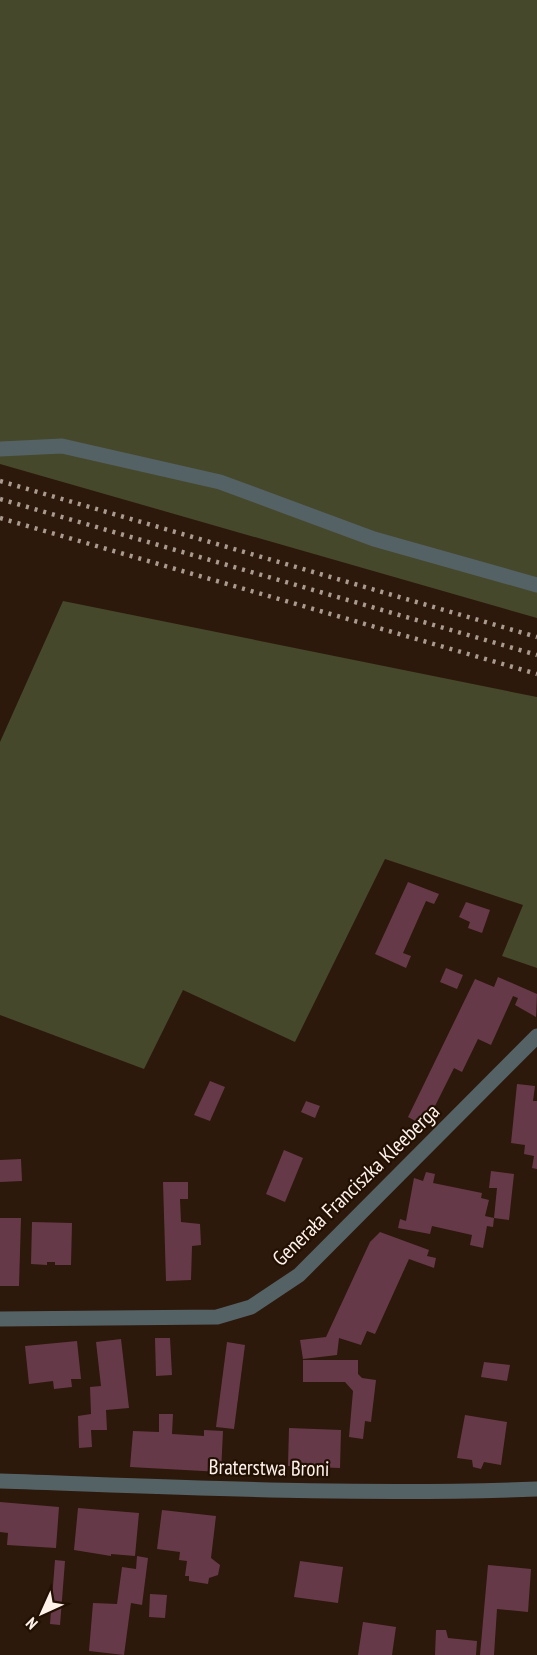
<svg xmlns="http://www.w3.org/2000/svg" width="537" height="1655" font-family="'PT Sans Narrow',sans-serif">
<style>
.green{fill:#45482a}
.building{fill:#663948}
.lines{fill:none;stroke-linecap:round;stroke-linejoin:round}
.minor{stroke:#546265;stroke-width:15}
.rail{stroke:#aa9b91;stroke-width:4.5;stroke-dasharray:3 6;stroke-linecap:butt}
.labels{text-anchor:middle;stroke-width:4.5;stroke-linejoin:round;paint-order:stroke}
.street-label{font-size:21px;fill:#fef2eb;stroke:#221003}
</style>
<rect width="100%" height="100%" fill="#2c190b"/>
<g class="green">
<path d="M0 0H537V618L0 464Z"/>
<path d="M63 601 537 697V968L502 956 523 905 385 859 295 1042 183 990 144 1069 0 1015V742Z"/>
</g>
<g class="building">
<path d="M408 882 439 894 434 904 426 901 403 953 411 956 406 968 375 954Z"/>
<path d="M466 902 490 910 482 933 468 928 470 922 459 917Z"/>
<path d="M446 968 463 975 457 989 440 982Z"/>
<path d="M498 977 537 994 536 1017 515 1005 518 998 513 996 491 1045 478 1039 462 1072 454 1068 425 1126 408 1117 475 979 494 987Z"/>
<path d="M210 1081 225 1087 210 1121 194 1115Z"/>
<path d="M517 1084 535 1086 533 1101H537V1169L532 1168 534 1156 524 1154 525 1145 511 1143Z"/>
<path d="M306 1101 320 1106 315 1118 301 1112Z"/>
<path d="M284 1150 303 1158 285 1202 266 1194Z"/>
<path d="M21 1159 22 1181 0 1182V1160Z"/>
<path d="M491 1171 514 1174 509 1220 494 1218 497 1188H489Z"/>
<path d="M426 1172 435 1174 433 1183 482 1193 481 1198 489 1200 485 1216 494 1218 493 1227 487 1226 483 1248 470 1245 472 1235 432 1226 430 1234 398 1228 400 1219 406 1221 414 1178 423 1181Z"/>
<path d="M163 1182H188V1199H180L181 1222 200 1224 201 1245 192 1246 191 1280 166 1281Z"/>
<path d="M0 1218H21L19 1286H0Z"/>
<path d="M32 1222 72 1223 71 1265H55V1262H47V1265L31 1264Z"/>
<path d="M380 1232 429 1250 427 1256 436 1258 434 1268 409 1259 375 1334 367 1331 361 1345 339 1338 337 1355 303 1359 300 1340 326 1337 370 1242Z"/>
<path d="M155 1338H170L172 1375 156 1376Z"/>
<path d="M121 1339 129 1408 106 1410 107 1430H91L92 1447 79 1448 78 1416 91 1414 90 1387 101 1386 96 1342Z"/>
<path d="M77 1341 81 1379H71L72 1387 54 1389 53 1381 29 1384 25 1346Z"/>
<path d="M227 1342 245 1345 234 1429 216 1427Z"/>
<path d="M303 1360H358V1374L362 1378 376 1380 371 1422 365 1421 363 1439 349 1437 353 1391 345 1382H303Z"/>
<path d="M484 1362 510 1365 507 1381 481 1377Z"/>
<path d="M159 1414H173L172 1434 204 1436V1430L223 1431 221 1472 130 1467 133 1431 159 1432Z"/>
<path d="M465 1415 507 1422 501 1465 484 1462 481 1469 473 1467 472 1460 457 1458Z"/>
<path d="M289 1428 341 1430 340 1468 288 1466Z"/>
<path d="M0 1502 59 1507 56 1548 7 1545 8 1533 0 1532Z"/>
<path d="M78 1508 139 1513 135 1556 111 1554V1556L74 1550Z"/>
<path d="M162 1510 216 1516 211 1558 220 1565 218 1575 209 1578 208 1584 189 1581V1576H185L187 1561 179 1560 180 1552 157 1549Z"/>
<path d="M137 1556 148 1558 142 1605 131 1603 124 1655 89 1651 93 1603 117 1604 122 1567 136 1569Z"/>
<path d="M55 1560 65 1561 60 1625 50 1624Z"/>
<path d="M300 1561 343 1567 338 1603 294 1597Z"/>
<path d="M488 1565 531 1569 528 1612 497 1609 494 1655H480Z"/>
<path d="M150 1594 167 1595 165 1618 149 1617Z"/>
<path d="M363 1622 396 1627 392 1655H358Z"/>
<path d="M436 1630H446L448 1638 477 1641 476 1655H435Z"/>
</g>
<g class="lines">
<g class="minor">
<path d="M0 449 62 446 220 482 374 539 537 585"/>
<path d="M0 1319 217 1317 251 1307 299 1275 537 1036"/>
<path d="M0 1481C179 1487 358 1496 537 1489"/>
</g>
<g class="rail">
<path d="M0 481 537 637"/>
<path d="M0 499 537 655"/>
<path d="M0 518 537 674"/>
</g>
</g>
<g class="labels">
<g class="street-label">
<text transform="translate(356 1185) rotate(-44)" y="7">Generała Franciszka Kleeberga</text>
<text transform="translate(269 1468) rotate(1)" y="7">Braterstwa Broni</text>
</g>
</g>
<g transform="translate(42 1613) rotate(225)" stroke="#221003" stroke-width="4.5" paint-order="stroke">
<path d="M0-4.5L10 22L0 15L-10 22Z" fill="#fef2eb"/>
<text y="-9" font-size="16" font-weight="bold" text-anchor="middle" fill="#fef2eb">N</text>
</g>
</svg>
